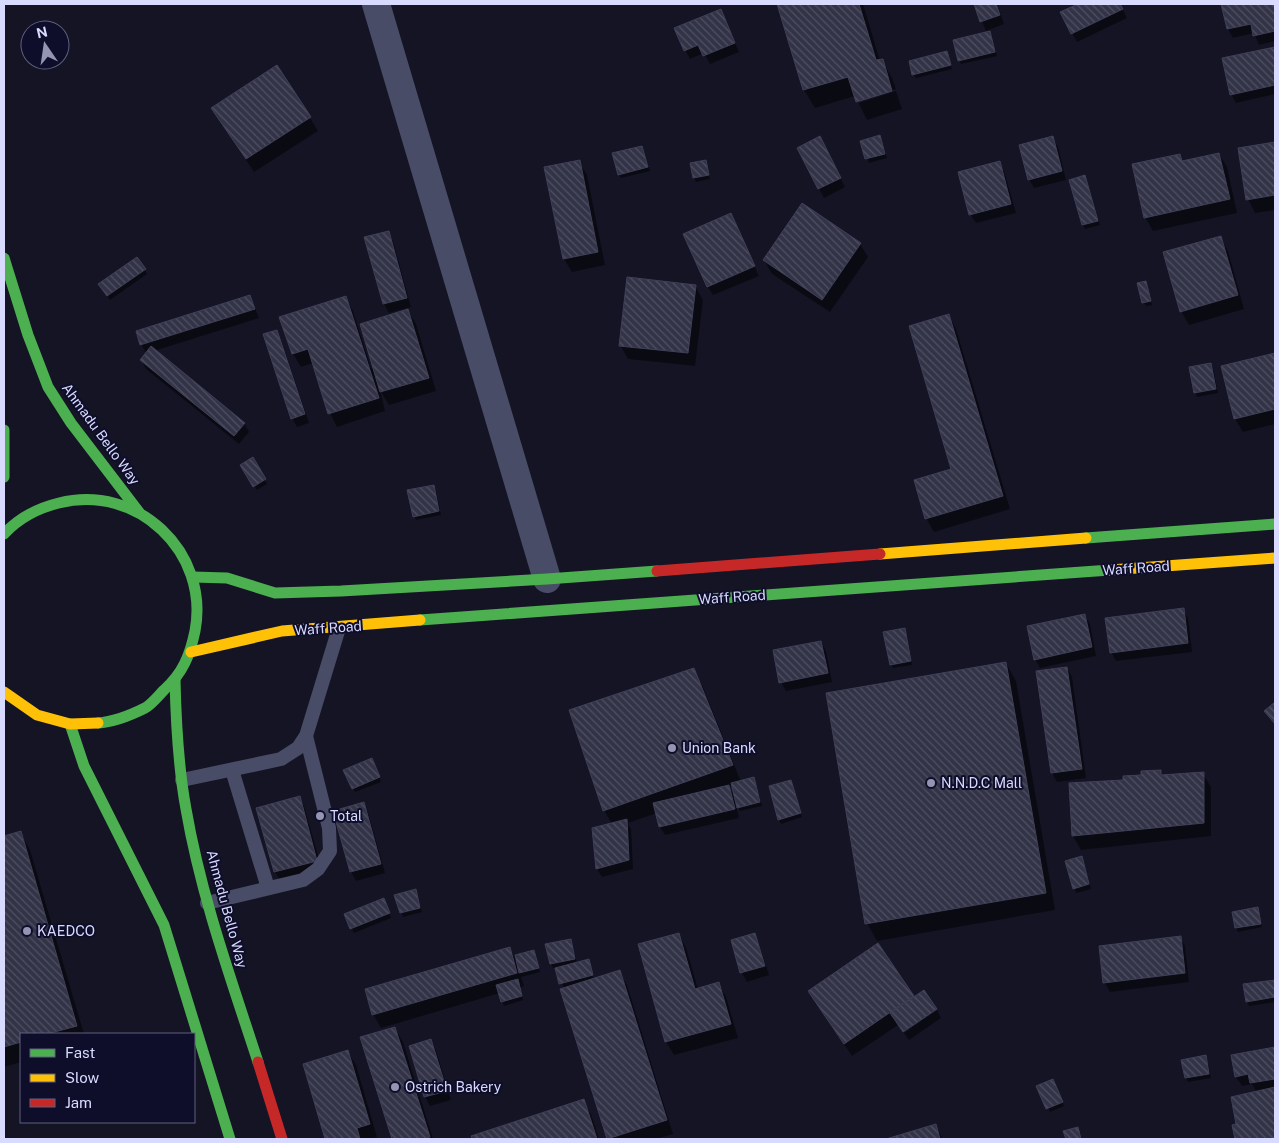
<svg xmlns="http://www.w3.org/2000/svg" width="1279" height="1143" font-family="'Public Sans',sans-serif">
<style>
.shadow{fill:#0007;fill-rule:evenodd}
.building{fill:url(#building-back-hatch);stroke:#403f58}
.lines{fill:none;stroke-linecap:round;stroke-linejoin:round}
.lane{stroke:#494c66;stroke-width:14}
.street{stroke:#494c66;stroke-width:28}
.fast{stroke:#4caf50;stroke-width:11}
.slow{stroke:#ffc107;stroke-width:11}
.jam{stroke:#c62828;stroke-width:11}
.poi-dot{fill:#9395b3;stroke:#0e0e2b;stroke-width:2}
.labels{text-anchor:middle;stroke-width:4;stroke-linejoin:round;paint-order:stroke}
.street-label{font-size:14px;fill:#d8daff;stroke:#0e0e2b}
.poi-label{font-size:14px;fill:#d8daff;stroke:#0e0e2b;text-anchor:start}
</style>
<defs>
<pattern id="building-back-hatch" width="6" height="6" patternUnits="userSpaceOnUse" patternTransform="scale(1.25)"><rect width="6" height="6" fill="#323346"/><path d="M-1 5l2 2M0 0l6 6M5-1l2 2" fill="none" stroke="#4f5062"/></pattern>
</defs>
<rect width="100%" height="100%" fill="#141425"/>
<g class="shadow">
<path d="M779 4H863L880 61 882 60 892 78 896 89 859 100V103L896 91 902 109 867 120 855 96 815 108 804 90Z"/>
<path d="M975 4H997L1004 24 986 31Z"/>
<path d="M1081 4H1120L1127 18 1077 42 1062 13Z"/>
<path d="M1223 4H1275V41L1259 45 1254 33 1233 38 1228 29Z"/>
<path d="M720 10 739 52 710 64 704 53 690 59 685 50Z"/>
<path d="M989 33 997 56 961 64 959 60Z"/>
<path d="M1275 48V94L1236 103 1231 94 1224 59Z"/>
<path d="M946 52 952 69 916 78 913 74Z"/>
<path d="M310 118 318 131 254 172 221 122Z"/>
<path d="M879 136 887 158 869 163 862 141Z"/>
<path d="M1052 138 1058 147 1066 180 1034 188 1029 179Z"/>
<path d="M1275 143V210L1255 213 1248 199 1239 149Z"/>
<path d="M642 147 650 171 621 178 619 174Z"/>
<path d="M824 147 845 187 824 198 798 148Z"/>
<path d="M1219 154 1227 167 1237 213 1153 231 1145 217 1180 155 1184 162Z"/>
<path d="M705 161 710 179 696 182 694 178Z"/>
<path d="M579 162 587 175 605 265 572 272 564 259Z"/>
<path d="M999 162 1004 171 1016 213 976 223 970 214Z"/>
<path d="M1084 177 1100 225 1085 229 1083 225Z"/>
<path d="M735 224 759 276 713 295 708 287Z"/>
<path d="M388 232 393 241 411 307 389 313 384 304Z"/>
<path d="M1220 237 1228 251 1244 309 1189 325 1181 311Z"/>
<path d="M860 244 868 257 830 312 772 274 764 260Z"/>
<path d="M145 270 147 274 110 300 102 288Z"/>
<path d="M1146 282 1152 305 1146 306 1143 302Z"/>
<path d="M695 286 703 300 695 366 628 359 620 345Z"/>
<path d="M250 296 259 318 154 351 244 423 249 432 239 444 146 369 141 360 146 353 141 344Z"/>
<path d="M345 297 353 311 371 368 374 367 408 311 416 324 436 391 389 405 380 390 385 411 337 427 330 413 313 363 301 367 293 354Z"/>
<path d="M949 315 956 329 1010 509 934 532 926 518 953 470Z"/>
<path d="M276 331 281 340 309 423 297 427 292 418Z"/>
<path d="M1275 354V424L1243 432 1235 419 1223 367Z"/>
<path d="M1211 364 1213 368 1218 393 1197 397 1195 393Z"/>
<path d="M252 459 267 484 257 490 242 465Z"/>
<path d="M434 486 436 490 441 515 416 520 414 516Z"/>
<path d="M1183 609 1188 618 1192 652 1116 661 1111 652Z"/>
<path d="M1085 615 1090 624 1096 656 1040 668 1035 659Z"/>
<path d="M904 630 907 634 912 665 893 668 891 664Z"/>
<path d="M821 642 826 651 832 682 786 691 781 682Z"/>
<path d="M1006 663 1016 681 1055 910 877 941 867 923Z"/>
<path d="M1067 668 1072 677 1086 778 1057 782 1052 773Z"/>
<path d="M693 670 703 687 741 782 754 779 762 806 740 811 736 804 739 818 665 835 660 827 657 813 628 823 631 829 633 869 602 877 597 869 612 824 604 810ZM733 786 735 798 729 788Z"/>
<path d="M374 763 381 782 355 792 353 788Z"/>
<path d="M1160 772 1163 776 1203 774 1211 787V836L1081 850 1073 836 1070 784 1125 781Z"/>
<path d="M791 782 802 817 781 824 779 820Z"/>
<path d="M299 797 304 806 322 870 280 880 275 872Z"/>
<path d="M363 803 368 812 385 873 356 881 351 872 334 812Z"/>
<path d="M20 832 30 850 84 1034H21V1062L4 1067V837Z"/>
<path d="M1067 862H1083L1091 889 1076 893Z"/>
<path d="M415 890 422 912 403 917 396 895Z"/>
<path d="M385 904 391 918 354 933 346 915Z"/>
<path d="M1257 908 1262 927 1238 932 1236 928Z"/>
<path d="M679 935 686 948 698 989 718 983 726 997 738 1038 674 1055 666 1042 640 945Z"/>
<path d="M754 935 759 944 769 975 747 982 742 973 732 941Z"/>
<path d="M1180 937 1185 946 1189 982 1110 992 1105 983Z"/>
<path d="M571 940 577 963 588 960 592 970 591 969 589 970 594 979 619 972 627 985 673 1134 656 1139 608 1138 564 989 557 967 553 968 551 964 547 945Z"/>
<path d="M878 945 914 998 902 1031 898 1025 852 1056 818 1005Z"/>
<path d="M510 949 517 961 534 951 536 955 540 972 521 977 524 986 520 988 523 1000 504 1006 500 993 381 1028 373 1014Z"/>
<path d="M1275 981V1002L1249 1006 1247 1002 1245 985Z"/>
<path d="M937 1010 941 1018 909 1040 904 1033Z"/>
<path d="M395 1028 403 1042 433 1139H393L362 1038Z"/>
<path d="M431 1041 436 1050 451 1100 430 1106 425 1097Z"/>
<path d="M1275 1048V1139H1236L1234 1126 1238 1125 1257 1093 1252 1084 1242 1086 1236 1077 1233 1056Z"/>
<path d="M348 1052 356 1065 377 1137 370 1139H327L305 1065Z"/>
<path d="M1205 1057 1207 1061 1211 1078 1188 1082 1186 1078 1183 1061Z"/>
<path d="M1055 1085 1064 1106 1050 1112 1038 1087Z"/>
<path d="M583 1101 591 1114 599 1139H474L473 1137Z"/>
<path d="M935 1126 943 1139H890Z"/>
</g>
<g class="building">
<path d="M777 4H859L876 60 883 59 892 91 856 102 848 77 803 90Z"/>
<path d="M974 4H996L1000 15 980 22Z"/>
<path d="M1078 4H1120L1123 9 1071 34 1060 12Z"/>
<path d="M1221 4H1275V31L1253 36 1251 24 1227 29Z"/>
<path d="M721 9 735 43 703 56 698 45 684 51 674 28Z"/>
<path d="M990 31 995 52 958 61 953 40Z"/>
<path d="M1275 47V85L1230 95 1222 58Z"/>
<path d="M947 51 951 65 912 75 909 61Z"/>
<path d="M277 65 311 117 246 159 211 108Z"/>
<path d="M880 135 885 154 865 159 860 141Z"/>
<path d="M820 136 841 178 818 189 797 148Z"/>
<path d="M1053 136 1062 171 1028 180 1019 145Z"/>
<path d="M1275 142V195L1246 200 1238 148Z"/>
<path d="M642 146 648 167 618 175 612 153Z"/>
<path d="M1219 153 1230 199 1144 218 1132 164 1180 154 1182 161Z"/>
<path d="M580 160 598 252 563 259 544 167Z"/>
<path d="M706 160 709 175 693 178 690 163Z"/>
<path d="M1000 161 1011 204 969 215 958 172Z"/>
<path d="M1085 175 1098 221 1082 225 1069 180Z"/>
<path d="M802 203 861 243 822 300 763 260Z"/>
<path d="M731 213 755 266 707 287 683 234Z"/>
<path d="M389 231 407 298 383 304 364 237Z"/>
<path d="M1221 236 1238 295 1180 312 1163 252Z"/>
<path d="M137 257 146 269 107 296 98 284Z"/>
<path d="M627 277 696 285 688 353 619 346Z"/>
<path d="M1146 281 1151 301 1142 303 1137 283Z"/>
<path d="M250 295 255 309 140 345 136 331Z"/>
<path d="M346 296 379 398 328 414 308 349 292 354 279 317Z"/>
<path d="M408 309 429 378 380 392 360 324Z"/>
<path d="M949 314 1003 496 925 519 914 480 951 469 909 326Z"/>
<path d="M277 330 305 414 291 419 263 334Z"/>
<path d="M151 346 245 423 234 436 140 360Z"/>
<path d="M1275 353V409L1234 419 1221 366Z"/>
<path d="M1211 363 1216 389 1194 393 1189 367Z"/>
<path d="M253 457 266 479 253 487 240 465Z"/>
<path d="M434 485 439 511 413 517 407 490Z"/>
<path d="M1184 608 1188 643 1110 653 1105 618Z"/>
<path d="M1085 614 1092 647 1034 660 1027 626Z"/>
<path d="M905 628 911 661 890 665 883 632Z"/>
<path d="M821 641 828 673 779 683 773 650Z"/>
<path d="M1006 662 1046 893 865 924 826 693Z"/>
<path d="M1067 667 1082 769 1051 773 1036 671Z"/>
<path d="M694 668 733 765 603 811 569 710Z"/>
<path d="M1275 702V724L1264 711Z"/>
<path d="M372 758 380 777 352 789 343 770Z"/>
<path d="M1161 770V775L1204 772V823L1072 836 1069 783 1123 780V776L1141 775V771Z"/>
<path d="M754 777 760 802 737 808 731 783Z"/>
<path d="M791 780 801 813 778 820 769 786Z"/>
<path d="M729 785 735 809 659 827 653 803Z"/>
<path d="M300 796 317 861 274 872 256 808Z"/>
<path d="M364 802 381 864 350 872 333 811Z"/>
<path d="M627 819 629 860 596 869 592 828Z"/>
<path d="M21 831 77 1026 47 1034H21V1042L4 1047V836Z"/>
<path d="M1082 856 1089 884 1073 889 1065 861Z"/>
<path d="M416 889 420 908 400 913 394 895Z"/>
<path d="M384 898 390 913 350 929 344 914Z"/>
<path d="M1258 907 1261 924 1235 928 1232 912Z"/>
<path d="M679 933 695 989 719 982 731 1024 665 1042 638 944Z"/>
<path d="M755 933 765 966 740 973 731 940Z"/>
<path d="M1181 936 1185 973 1103 983 1099 946Z"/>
<path d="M571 939 575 959 550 964 545 944Z"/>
<path d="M878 943 914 996 844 1044 808 991Z"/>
<path d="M510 947 517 973 372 1015 365 989Z"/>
<path d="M534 950 539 968 519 973 515 955Z"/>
<path d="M589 959 593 975 559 984 555 968Z"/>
<path d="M620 970 667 1120 607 1139 560 989Z"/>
<path d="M518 979 522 996 501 1002 496 985Z"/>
<path d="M1275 980V997L1246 1002 1243 984Z"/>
<path d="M924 990 937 1009 903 1032 890 1013Z"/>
<path d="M395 1027 430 1137 423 1139H392L360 1037Z"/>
<path d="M431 1039 447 1091 424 1097 409 1046Z"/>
<path d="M1275 1047V1079L1250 1083 1248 1074 1235 1077 1231 1055Z"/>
<path d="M348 1050 370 1124 357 1128 360 1139H325L303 1064Z"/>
<path d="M1206 1055 1209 1074 1185 1078 1181 1060Z"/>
<path d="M1053 1079 1063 1102 1046 1109 1036 1086Z"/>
<path d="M1275 1087V1139H1235L1232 1125 1236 1124 1231 1097Z"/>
<path d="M584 1099 597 1139H472L471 1136Z"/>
<path d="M936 1124 940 1139H886Z"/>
<path d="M1078 1127 1081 1139H1066L1063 1131Z"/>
</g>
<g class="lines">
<g class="lane">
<path d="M232 770 268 888"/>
<path d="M182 780 281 759 298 748 306 736 339 628"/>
<path d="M207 903 303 880 318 869 330 851 329 828 306 736"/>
</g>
<path class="street" d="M376 4 547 579"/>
<g class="fast">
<path d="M4 258 28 335 48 387 71 423 139 512"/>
<path d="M4 430V477"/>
<path d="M4 534C19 518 38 508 59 503 137 483 210 552 195 631 190 655 183 673 164 690 158 696 152 704 145 708 131 715 114 722 98 723"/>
<path d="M1086 538 1275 524"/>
<path d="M193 577 227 578 275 593 341 591 547 579 657 571"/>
<path d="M420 620 1110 570"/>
<path d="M175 680C176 723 178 766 186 809 201 896 231 979 258 1062"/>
<path d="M70 724 84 766 164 925 230 1139"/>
</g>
<g class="slow">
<path d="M880 554 1086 538"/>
<path d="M1110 570 1275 558"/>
<path d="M191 652 282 631 420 620"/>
<path d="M4 692 37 715 70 724 98 723"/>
</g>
<g class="jam">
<path d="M657 571 880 554"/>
<path d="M258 1062 282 1139"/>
</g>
</g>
<g class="poi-dot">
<circle cx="672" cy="748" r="5"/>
<circle cx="931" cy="783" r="5"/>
<circle cx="320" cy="816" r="5"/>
<circle cx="27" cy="931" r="5"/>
<circle cx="395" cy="1087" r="5"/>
</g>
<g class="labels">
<g class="street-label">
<text transform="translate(101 434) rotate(54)" y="5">Ahmadu Bello Way</text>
<text transform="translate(1136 568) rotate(-4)" y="5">Waff Road</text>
<text transform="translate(732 597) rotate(-4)" y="5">Waff Road</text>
<text transform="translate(328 628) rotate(-4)" y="5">Waff Road</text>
<text transform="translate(227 909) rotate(75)" y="5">Ahmadu Bello Way</text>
</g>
<g class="poi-label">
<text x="682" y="753">Union Bank</text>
<text x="941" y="788">N.N.D.C Mall</text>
<text x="330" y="821">Total</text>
<text x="37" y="936">KAEDCO</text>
<text x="405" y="1092">Ostrich Bakery</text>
</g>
</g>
<rect width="1279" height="1143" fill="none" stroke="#d8daff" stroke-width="10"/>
<rect x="20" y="1033" width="175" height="90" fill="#0e0e2b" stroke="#5f6080"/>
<rect x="30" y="1049" width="25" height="8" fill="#4caf50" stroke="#5f6080"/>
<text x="65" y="1058" font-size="15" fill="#d8daff">Fast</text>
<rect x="30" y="1074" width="25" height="8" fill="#ffc107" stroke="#5f6080"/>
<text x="65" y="1083" font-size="15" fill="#d8daff">Slow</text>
<rect x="30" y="1099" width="25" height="8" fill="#c62828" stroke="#5f6080"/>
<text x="65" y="1108" font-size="15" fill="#d8daff">Jam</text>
<g transform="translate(45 45) rotate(347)"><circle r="24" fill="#0e0e2b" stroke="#5f6080"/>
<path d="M0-4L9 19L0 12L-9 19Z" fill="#9395b3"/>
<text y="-8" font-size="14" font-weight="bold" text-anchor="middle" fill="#d8daff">N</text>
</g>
</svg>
